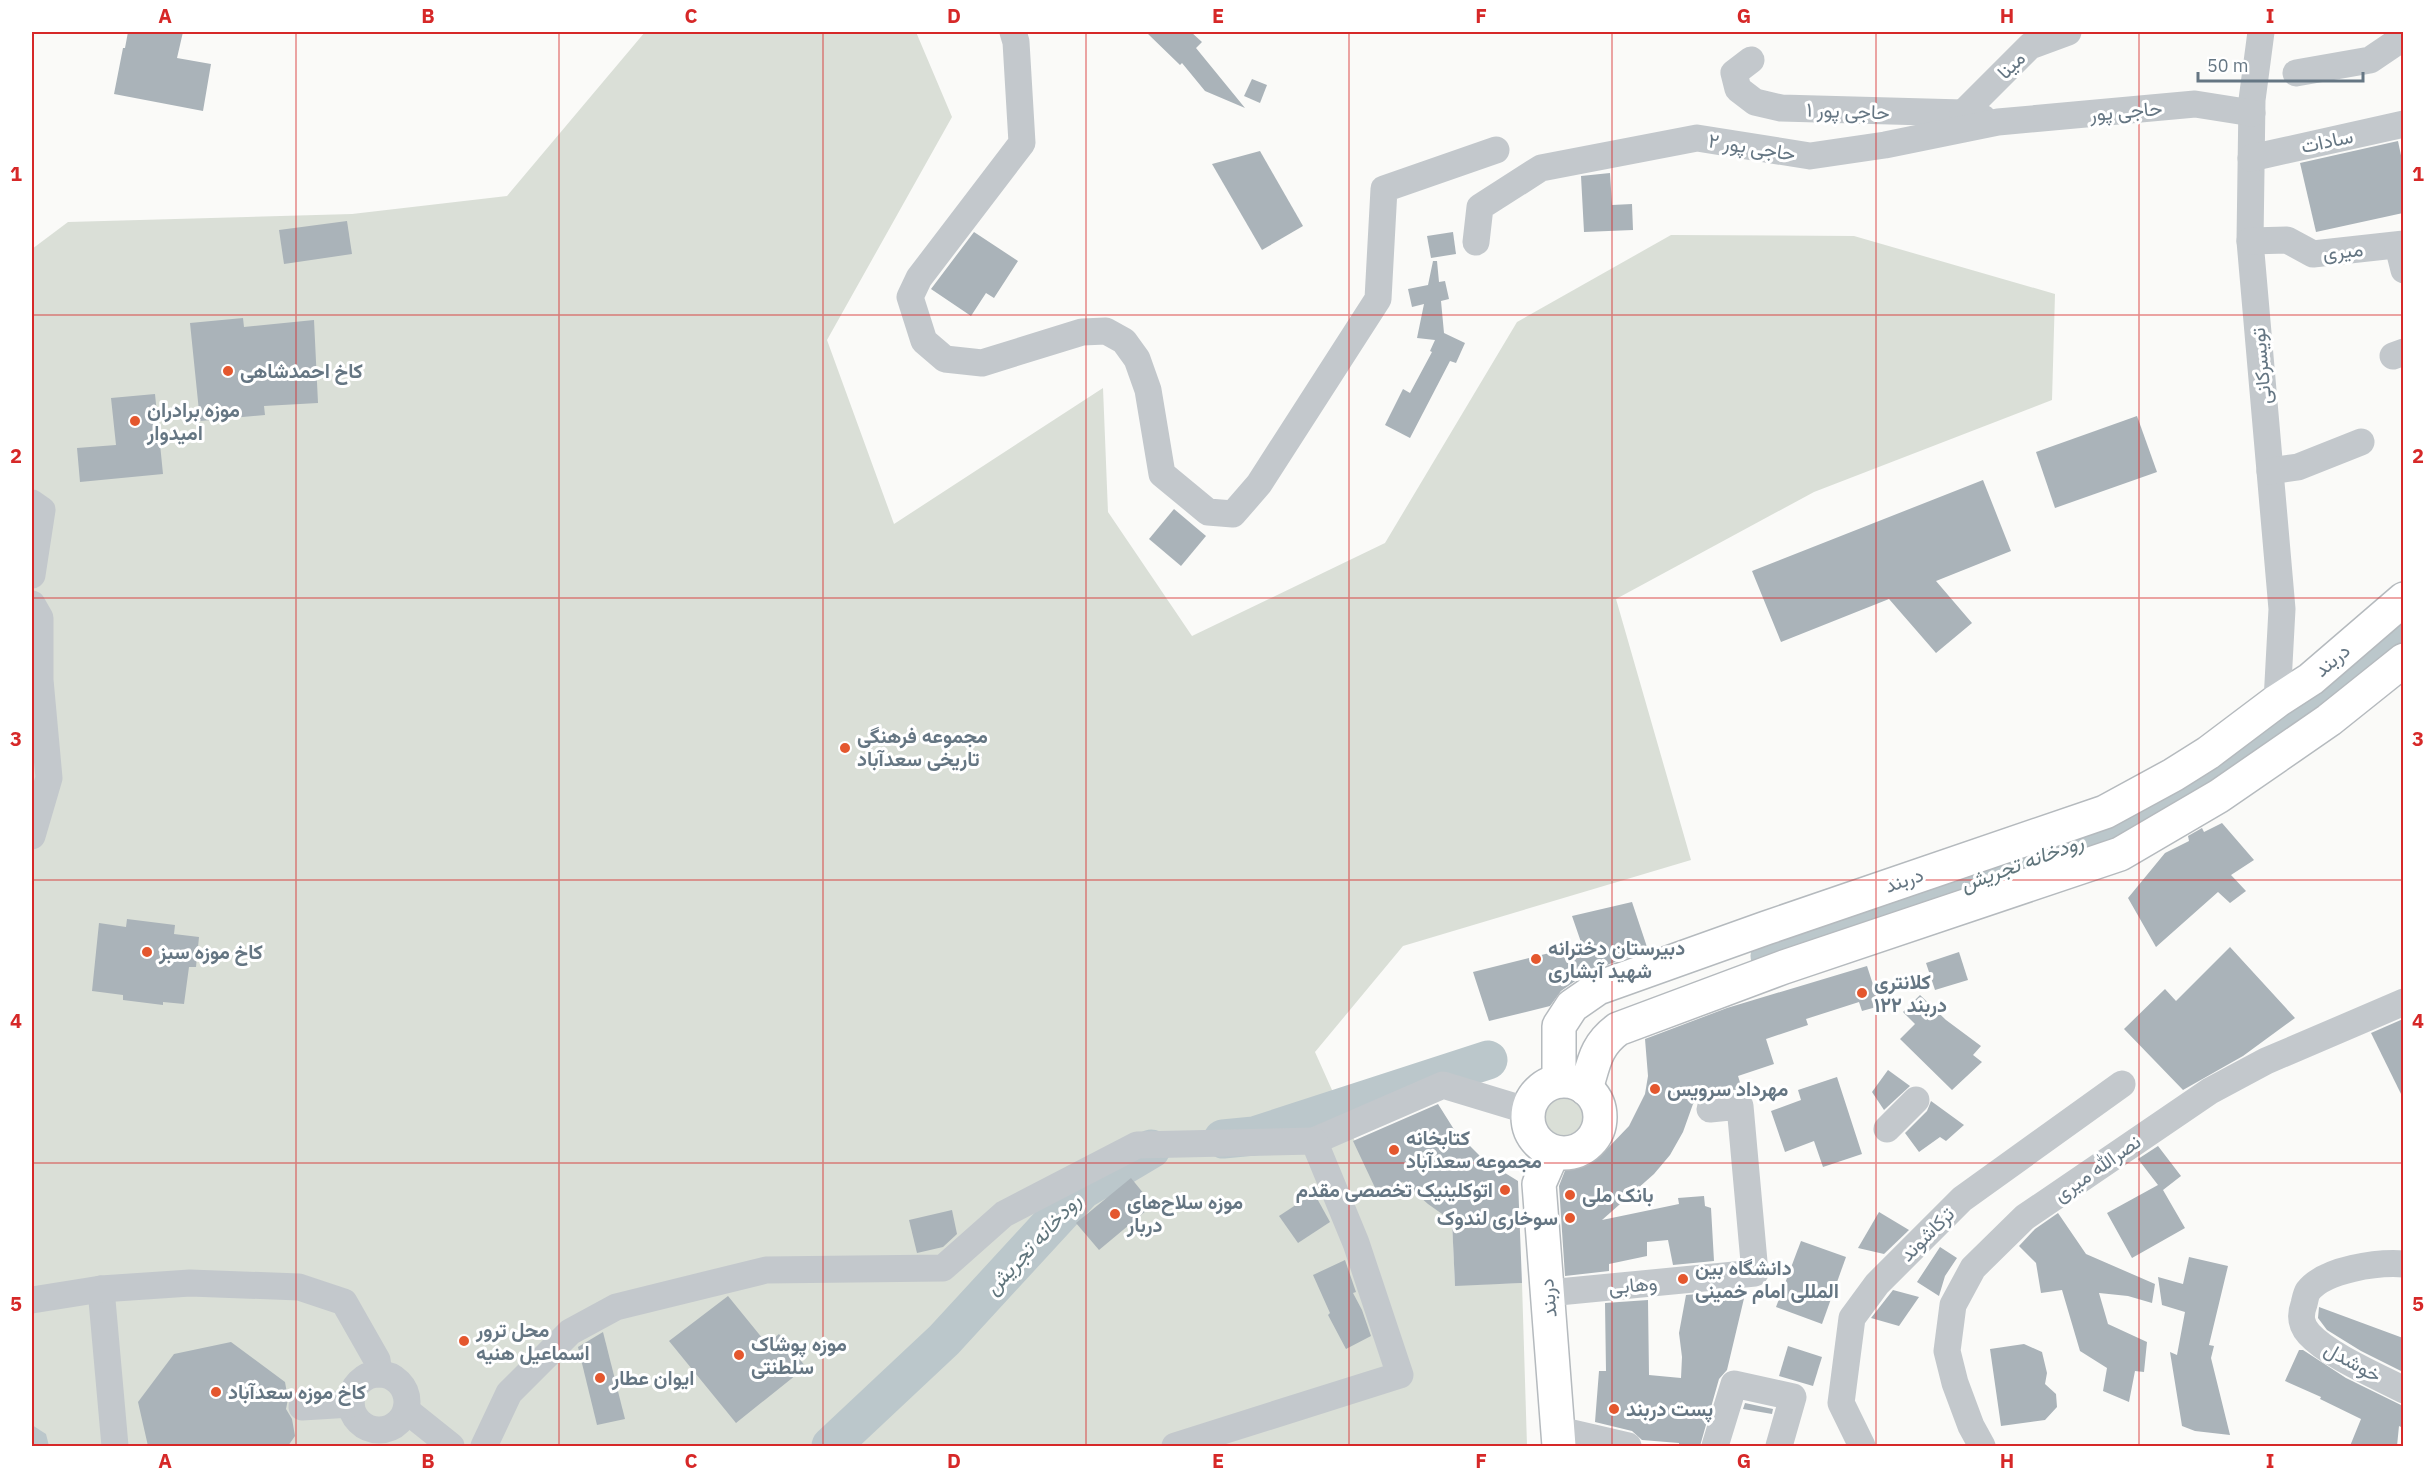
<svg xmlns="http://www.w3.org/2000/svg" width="2435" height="1478" font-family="'IBM Plex Sans',Vazirmatn,sans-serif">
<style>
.green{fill:#dadfd7}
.water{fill:#bbc7cb}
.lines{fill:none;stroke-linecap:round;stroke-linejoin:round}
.river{stroke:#bbc7cb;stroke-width:39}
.building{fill:#aab3b9}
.major-casing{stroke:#b5babe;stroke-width:36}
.minor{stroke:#c3c8cc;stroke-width:27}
.major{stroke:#fff;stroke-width:33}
.grid{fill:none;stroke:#d62828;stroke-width:1.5;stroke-opacity:0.55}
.poi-dot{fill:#e4572e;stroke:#fff;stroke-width:2}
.labels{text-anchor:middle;stroke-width:6;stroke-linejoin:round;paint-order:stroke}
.street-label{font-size:20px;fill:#657683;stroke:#fff}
.poi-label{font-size:20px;font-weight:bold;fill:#657683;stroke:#fff;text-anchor:start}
.water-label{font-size:21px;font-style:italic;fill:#60757c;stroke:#fff}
.neatline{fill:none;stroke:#d62828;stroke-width:2}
.grid-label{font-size:20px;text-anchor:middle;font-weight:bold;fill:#d62828}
</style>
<rect width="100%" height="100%" fill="#fafaf8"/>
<g class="green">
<path d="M645 32H916L952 117 827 340 894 524 1103 388 1108 512 1192 636 1385 543 1517 322 1671 235 1854 236 2055 294 2052 400 1814 492 1616 599 1691 860 1403 946 1315 1052 1378 1193 1404 1181 1452 1220 1455 1285 1522 1283 1527 1446H32V249L68 222 352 214 507 196Z"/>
<circle cx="1565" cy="1117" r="21"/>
</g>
<path class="water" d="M32 1425 46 1434 49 1446H32Z"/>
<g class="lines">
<g class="river">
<path d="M1770 956 2137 820 2194 788 2404 642"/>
<path d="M1223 1139 1254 1136 1488 1060"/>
<path d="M831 1446 944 1340 1082 1190 1151 1149"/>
</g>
</g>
<g class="building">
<path d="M128 32H183L177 58 211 64 203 111 114 94 123 48H125Z"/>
<path d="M1146 32H1191L1202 42 1196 48 1245 108 1205 91 1182 63 1180 65Z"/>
<path d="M1252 79 1267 85 1260 103 1244 96Z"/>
<path d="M2398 141 2403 165V213L2316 232 2300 163Z"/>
<path d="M1260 151 1303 226 1262 250 1212 164Z"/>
<path d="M1610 173 1612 205 1632 204 1633 230 1584 232 1581 176Z"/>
<path d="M347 221 352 254 284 264 279 230Z"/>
<path d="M974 232 1018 261 994 298 986 293 971 316 931 289Z"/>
<path d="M1453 232 1456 254 1431 258 1427 236Z"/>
<path d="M1433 261H1437L1439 282 1445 281 1449 299 1441 301 1444 333 1465 343 1456 363 1450 361 1410 438 1385 425 1403 389 1410 393 1432 352 1430 351 1435 340 1417 338 1424 304 1412 307 1408 289 1428 285Z"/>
<path d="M243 318 244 327 314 320 318 403 264 406 265 415 200 421 190 323Z"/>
<path d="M155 394 163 474 80 482 77 448 116 445 111 398Z"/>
<path d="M2137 416 2157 472 2055 508 2036 452Z"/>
<path d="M1983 480 2011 551 1936 581 1972 623 1936 653 1889 599 1781 642 1752 571Z"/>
<path d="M1174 509 1206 536 1181 566 1149 539Z"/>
<path d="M2222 823 2254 860 2231 875 2246 891 2230 903 2218 892 2156 947 2128 898 2165 853 2189 841 2188 836 2202 828 2204 832Z"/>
<path d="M1632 902 1648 950 1588 972 1561 991 1550 1006 1489 1021 1473 972 1582 945 1572 916Z"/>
<path d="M127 919 175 925 174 934 199 937 196 967H189L184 1004 163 1002V1005L123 1000V995L92 991 99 923 126 927Z"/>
<path d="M2230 947 2295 1018 2243 1056 2183 1090 2124 1029 2165 989 2176 1001Z"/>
<path d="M1959 952 1968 980 1935 990 1926 963Z"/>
<path d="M1867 966 1880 1006 1862 1011 1859 1002 1806 1019 1808 1025 1766 1039 1774 1064 1738 1076 1742 1089 1708 1093 1700 1097 1693 1104 1683 1132 1670 1155 1654 1174 1602 1220 1679 1204 1678 1198 1704 1196 1705 1206 1711 1208 1714 1261 1673 1265 1668 1240 1647 1242V1256L1609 1264V1271L1565 1276 1559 1186 1566 1168 1575 1167 1605 1151 1629 1126 1645 1094 1648 1076 1645 1039 1727 1008Z"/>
<path d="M1920 995 1946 1020 1981 1046 1973 1055 1982 1062 1952 1090 1900 1039 1915 1024 1903 1012Z"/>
<path d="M2403 1019V1098L2371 1033Z"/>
<path d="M1888 1070 1910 1086 1884 1110 1872 1092Z"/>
<path d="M1837 1077 1862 1154 1823 1167 1814 1141 1785 1152 1771 1111 1801 1100 1798 1090Z"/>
<path d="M1931 1101 1964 1125 1946 1141 1940 1137 1919 1152 1905 1133 1927 1111Z"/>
<path d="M1438 1104 1455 1131 1484 1160 1518 1181 1522 1283 1455 1286 1452 1221 1428 1204 1403 1182 1378 1194 1353 1141Z"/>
<path d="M2158 1146 2181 1176 2163 1190 2185 1228 2132 1258 2107 1213 2158 1185 2138 1159Z"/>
<path d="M1131 1178 1153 1205 1099 1250 1076 1223Z"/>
<path d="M1314 1193 1330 1222 1298 1243 1279 1216Z"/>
<path d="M952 1210 957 1234 943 1247 917 1253 909 1220Z"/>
<path d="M1879 1212 1909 1230 1884 1254 1858 1248Z"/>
<path d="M2058 1213 2086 1254 2155 1284 2152 1303 2128 1296 2099 1293 2108 1324 2147 1342 2144 1372 2135 1371 2129 1402 2103 1391 2107 1368 2080 1351 2062 1290 2041 1293 2036 1263 2019 1246 2035 1229Z"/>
<path d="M1801 1241 1846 1257 1822 1324 1776 1307Z"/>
<path d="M1940 1247 1957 1258 1945 1276 1939 1296 1917 1282Z"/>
<path d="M2189 1257 2228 1266 2209 1345 2214 1346 2211 1358 2230 1435 2195 1431 2182 1426 2170 1352 2177 1355 2185 1312 2162 1305 2158 1277 2183 1284Z"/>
<path d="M1345 1260 1356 1292 1353 1293 1362 1310 1371 1336 1346 1349 1328 1315 1330 1313 1313 1275Z"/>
<path d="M1746 1290 1727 1370 1719 1379 1700 1446H1679V1443L1642 1440 1632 1431 1595 1422 1599 1371H1606L1605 1303 1648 1300 1649 1375 1681 1378 1682 1357 1679 1333 1686 1295Z"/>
<path d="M1893 1290 1919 1297 1899 1326 1871 1318Z"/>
<path d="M728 1296 767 1344 779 1334 806 1367 736 1423 669 1341Z"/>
<path d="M2319 1307 2403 1338V1372L2361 1351 2327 1330 2318 1318Z"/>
<path d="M603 1332 625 1419 597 1425 578 1347Z"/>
<path d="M231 1342 285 1382 288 1399 286 1409 292 1419 295 1436 288 1446H148L138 1402 174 1354Z"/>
<path d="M2024 1344 2042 1352 2047 1373 2045 1384 2056 1394 2057 1407 2045 1420 2001 1426 1990 1349Z"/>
<path d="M1788 1346 1822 1357 1813 1386 1779 1376Z"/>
<path d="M2299 1350H2303L2346 1378 2403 1406V1428L2399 1426 2397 1446H2350L2361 1419 2320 1399 2321 1397 2285 1381Z"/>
<path d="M1745 1403 1773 1409 1772 1414 1743 1409Z"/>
</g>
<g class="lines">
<g class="major-casing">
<g id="major">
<path d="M1559 1081V1026L1572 1006 1598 988 1766 928 2105 812 2173 775 2208 753 2277 701 2311 679 2404 599"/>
<circle cx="1564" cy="1117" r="36"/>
<path d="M1586 1089C1594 1063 1595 1046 1618 1029L1784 967 2120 854 2219 796 2329 720 2404 660"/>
<path d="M1553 1152 1539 1184 1559 1446"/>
</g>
</g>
<g class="minor">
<path d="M1013 32 1016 42 1022 143 919 278 910 297 924 341 945 359 982 363 1082 332 1106 331 1124 341 1137 359 1148 390 1162 474 1208 512 1233 514 1259 484 1378 299 1384 189 1496 150"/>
<path d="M2261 32 2252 100 2250 241 2282 609 2277 701"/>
<path d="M1751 60 1734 73 1738 89 1755 102 1781 108 1963 113 1983 118"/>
<path d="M2296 73 2370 60 2404 37"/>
<path d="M1963 113 2030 46 2068 32"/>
<path d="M2251 158 2404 124"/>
<path d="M2250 241 2287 240 2313 254 2404 244"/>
<path d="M1476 242 1480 207 1541 168 1697 138 1810 156 1885 145 1998 122 2195 104 2252 113"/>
<path d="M2398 246 2404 270"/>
<path d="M2393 356 2404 352"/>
<path d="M2270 471 2298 467 2361 442"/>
<path d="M32 503 42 510 32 575"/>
<path d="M32 604 40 618V680L49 778 32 836"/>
<path d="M1887 1129 1916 1100"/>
<path d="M1314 1141 1443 1085 1529 1111"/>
<path d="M2404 1264C2378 1262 2325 1269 2308 1291 2306 1294 2305 1300 2304 1304 2300 1315 2300 1324 2309 1334 2328 1355 2377 1376 2404 1390"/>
<path d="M101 1289 115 1446"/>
<path d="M1548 1293 1755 1273 1740 1106 1710 1109"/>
<path d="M32 1300 101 1289 190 1283 299 1287 344 1302 377 1360 379 1374"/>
<circle cx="379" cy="1402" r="28"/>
<path d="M302 1407 351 1404"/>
<path d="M406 1410 451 1446"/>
<path d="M1559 1430 1628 1446"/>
<path d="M484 1446 509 1393 570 1332 616 1307 766 1270 943 1268 1004 1214 1137 1145 1314 1141 1356 1243 1400 1375 1175 1446"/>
<path d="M1715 1446 1734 1384 1793 1397 1779 1446"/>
<path d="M1862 1446 1841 1403 1852 1318 1877 1284 1962 1199 2122 1084"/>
<path d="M1982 1446 1971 1426 1955 1383 1947 1351 1953 1305 1973 1268 2025 1217 2210 1091 2266 1061 2404 1002"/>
</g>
<use href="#major" class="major"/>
</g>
<path class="grid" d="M296 32V1446M559 32V1446M823 32V1446M1086 32V1446M1349 32V1446M1612 32V1446M1876 32V1446M2139 32V1446M32 315H2404M32 598H2404M32 880H2404M32 1163H2404"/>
<g class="poi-dot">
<circle cx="228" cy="371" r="6"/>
<circle cx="135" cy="421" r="6"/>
<circle cx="845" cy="748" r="6"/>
<circle cx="147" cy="952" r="6"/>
<circle cx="1536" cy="959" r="6"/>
<circle cx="1862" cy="993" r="6"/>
<circle cx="1655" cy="1089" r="6"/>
<circle cx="1394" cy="1150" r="6"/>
<circle cx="1505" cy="1190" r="6"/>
<circle cx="1570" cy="1195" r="6"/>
<circle cx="1115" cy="1214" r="6"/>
<circle cx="1570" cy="1218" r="6"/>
<circle cx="1683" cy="1279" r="6"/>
<circle cx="464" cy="1341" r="6"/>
<circle cx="739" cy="1355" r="6"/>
<circle cx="600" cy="1378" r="6"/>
<circle cx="216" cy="1392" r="6"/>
<circle cx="1614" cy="1409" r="6"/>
</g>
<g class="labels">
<g class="street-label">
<text transform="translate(2011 65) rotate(-45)" y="7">مینا</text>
<text transform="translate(1848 111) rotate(2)" y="7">حاجی پور ۱</text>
<text transform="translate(2126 111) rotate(-5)" y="7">حاجی پور</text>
<text transform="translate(2327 141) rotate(-12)" y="7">سادات</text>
<text transform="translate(1752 147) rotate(9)" y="7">حاجی پور ۲</text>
<text transform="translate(2343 251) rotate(-6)" y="7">میری</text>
<text transform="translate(2261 366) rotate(-95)" y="7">تویسرکانی</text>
<text transform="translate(2332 660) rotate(-40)" y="7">دربند</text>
<text transform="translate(1904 880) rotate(-19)" y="7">دربند</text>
<text transform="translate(2097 1168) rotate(-35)" y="7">نصرالله میری</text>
<text transform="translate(1927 1234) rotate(-45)" y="7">ترکاشوند</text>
<text transform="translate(1633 1285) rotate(-5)" y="7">وهابی</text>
<text transform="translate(1548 1298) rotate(-95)" y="7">دربند</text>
<text transform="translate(2353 1362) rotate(29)" y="7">خوشدل</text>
</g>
<g class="poi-label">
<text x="240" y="378">کاخ احمدشاهی</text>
<text x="147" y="417">موزه برادران<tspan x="147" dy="23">امیدوار</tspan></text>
<text x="857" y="743">مجموعه فرهنگی<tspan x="857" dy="23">تاریخی سعدآباد</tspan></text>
<text x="1548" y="955">دبیرستان دخترانه<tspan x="1548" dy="23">شهید آبشاری</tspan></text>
<text x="159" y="959">کاخ موزه سبز</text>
<text x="1874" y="989">کلانتری<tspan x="1874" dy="23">۱۲۲ دربند</tspan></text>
<text x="1667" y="1096">مهرداد سرویس</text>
<text x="1406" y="1145">کتابخانه<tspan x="1406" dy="23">مجموعه سعدآباد</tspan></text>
<text x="1493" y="1197" text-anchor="end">اتوکلینیک تخصصی مقدم</text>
<text x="1582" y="1202">بانک ملی</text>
<text x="1127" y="1209">موزه سلاح‌های<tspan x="1127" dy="23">دربار</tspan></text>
<text x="1558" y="1225" text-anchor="end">سوخاری لندوک</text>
<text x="1695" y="1275">دانشگاه بین<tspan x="1695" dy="23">المللی امام خمینی</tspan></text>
<text x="476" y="1337">محل ترور<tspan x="476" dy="23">اسماعیل هنیه</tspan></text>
<text x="751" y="1351">موزه پوشاک<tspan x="751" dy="23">سلطنتی</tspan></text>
<text x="612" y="1385">ایوان عطار</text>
<text x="228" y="1399">کاخ موزه سعدآباد</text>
<text x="1626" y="1416">پست دربند</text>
</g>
<g class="water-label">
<text transform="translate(2022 863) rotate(-20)" y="7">رودخانه تجریش</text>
<text transform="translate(1033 1244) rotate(-47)" y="7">رودخانه تجریش</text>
</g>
</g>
<rect width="2435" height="1478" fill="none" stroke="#ffffff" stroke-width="66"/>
<path d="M2198 72v9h165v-9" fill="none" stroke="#657683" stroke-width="3"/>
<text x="2207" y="72" font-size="18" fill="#657683" stroke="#ffffff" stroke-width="4.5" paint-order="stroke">50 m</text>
<rect x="33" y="33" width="2369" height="1412" class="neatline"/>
<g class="grid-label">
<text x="165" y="23">A</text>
<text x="428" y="23">B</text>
<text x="691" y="23">C</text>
<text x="954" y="23">D</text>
<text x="1218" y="23">E</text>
<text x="1481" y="23">F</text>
<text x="1744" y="23">G</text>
<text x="2007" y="23">H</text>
<text x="2270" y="23">I</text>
<text x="16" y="181">1</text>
<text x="2418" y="181">1</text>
<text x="16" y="463">2</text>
<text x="2418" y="463">2</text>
<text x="16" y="746">3</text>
<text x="2418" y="746">3</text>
<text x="16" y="1028">4</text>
<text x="2418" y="1028">4</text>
<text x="16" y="1311">5</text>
<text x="2418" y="1311">5</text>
<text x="165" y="1468">A</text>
<text x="428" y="1468">B</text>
<text x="691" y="1468">C</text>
<text x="954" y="1468">D</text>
<text x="1218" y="1468">E</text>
<text x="1481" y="1468">F</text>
<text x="1744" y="1468">G</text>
<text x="2007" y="1468">H</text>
<text x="2270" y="1468">I</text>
</g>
</svg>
